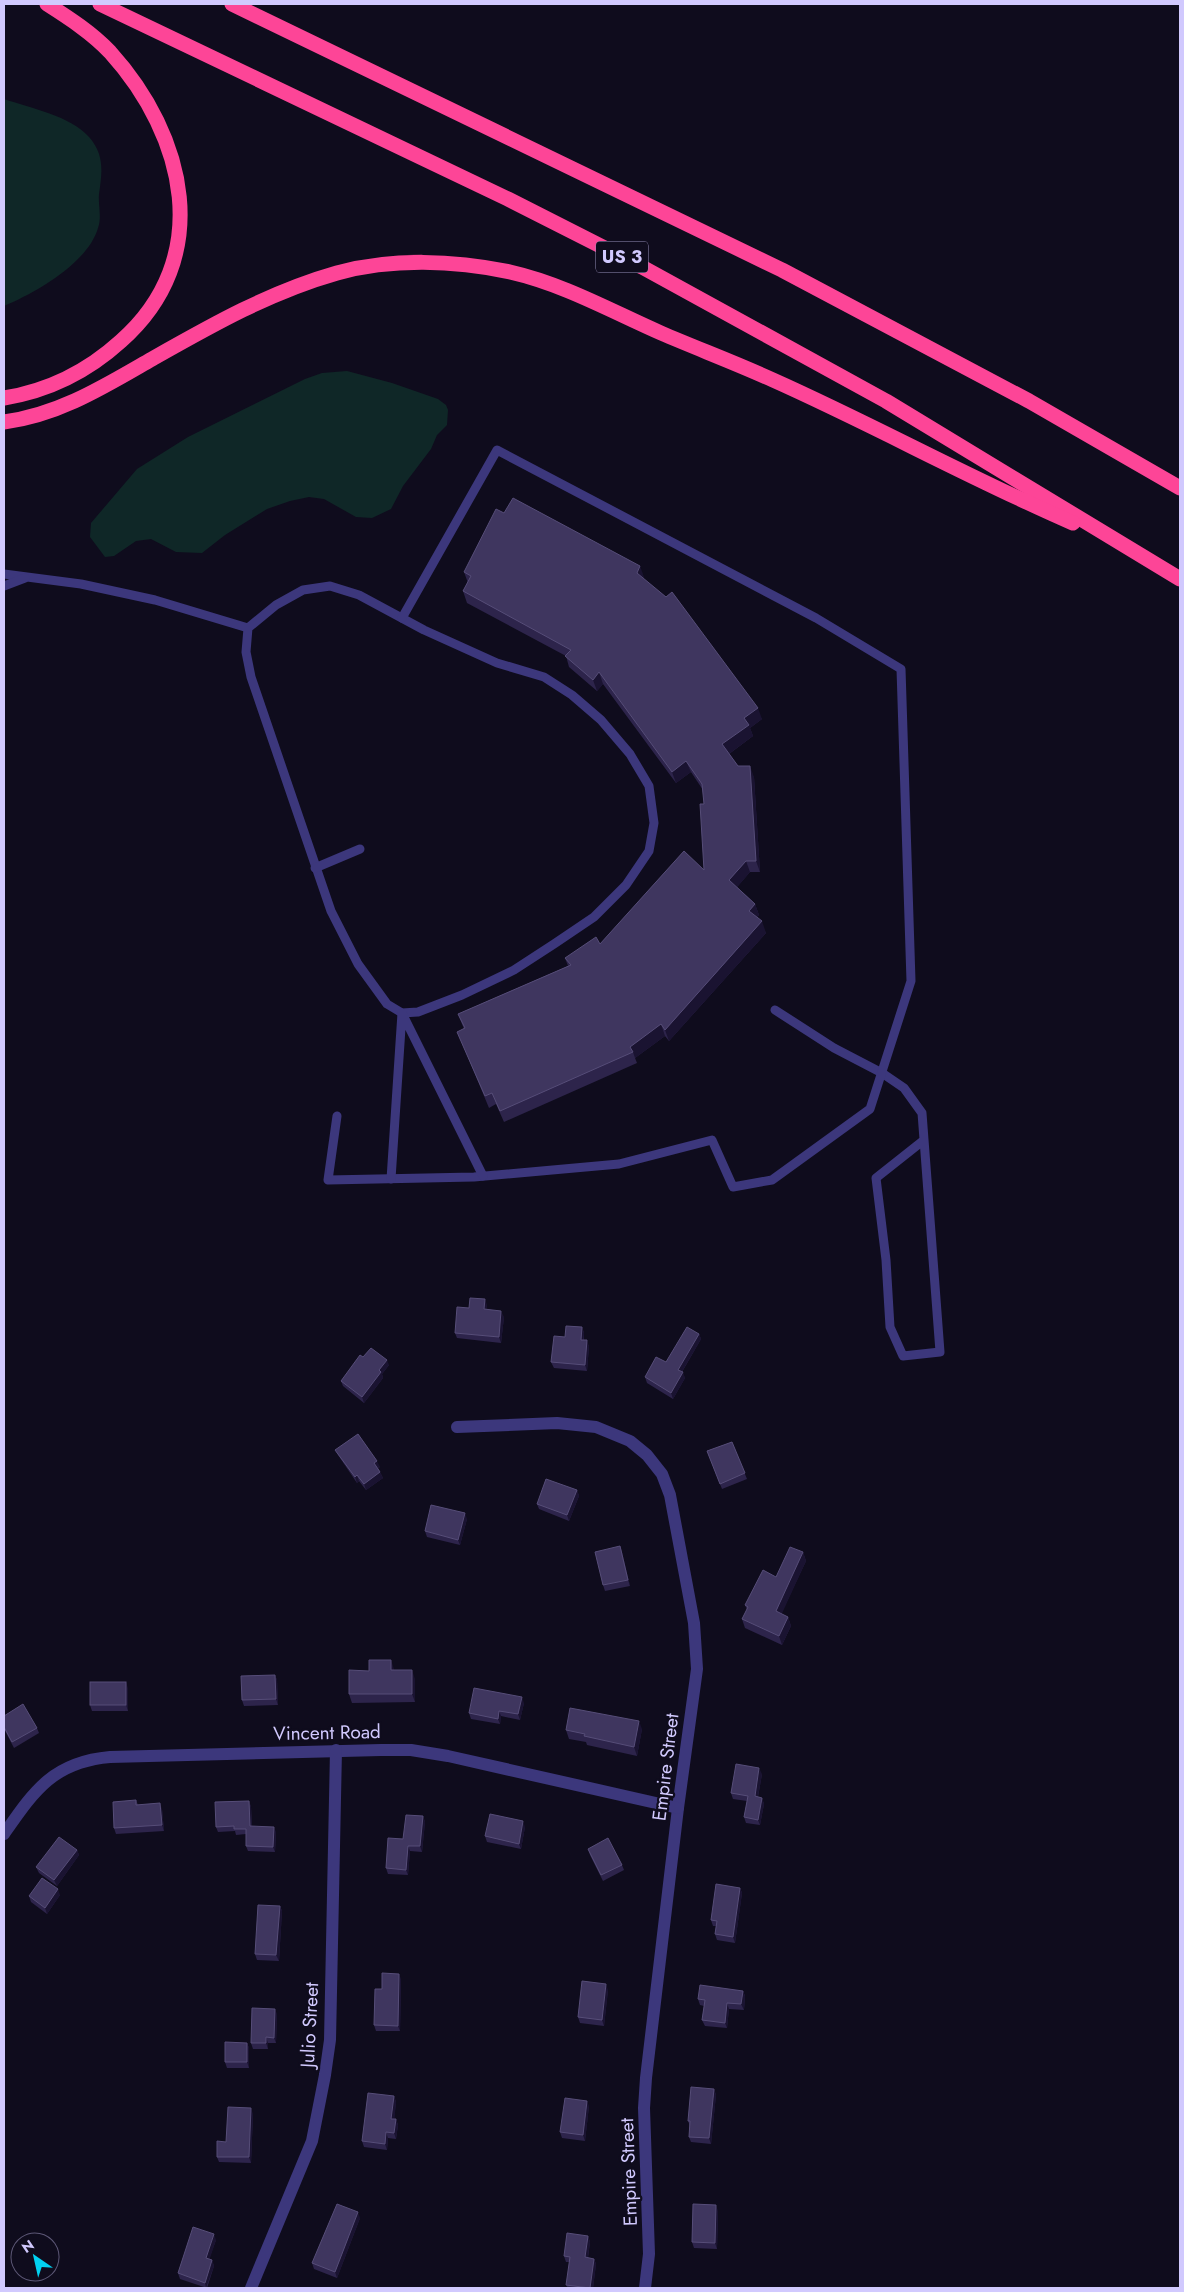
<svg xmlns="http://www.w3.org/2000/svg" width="1184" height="2292" font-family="Jost,sans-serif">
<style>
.green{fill:#0f2727}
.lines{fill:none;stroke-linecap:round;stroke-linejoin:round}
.service{stroke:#3c377c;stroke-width:9}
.minor{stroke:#3c377c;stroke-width:12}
.motorway{stroke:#fd4597;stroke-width:15}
.wall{fill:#2d244b}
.shaded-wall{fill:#1a1331}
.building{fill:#3f365f;stroke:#564d78}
.labels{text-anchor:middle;stroke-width:4.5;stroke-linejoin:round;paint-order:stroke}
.shield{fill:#0f0c1d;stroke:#9790ba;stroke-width:1}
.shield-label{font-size:18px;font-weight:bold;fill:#d1c9fe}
.street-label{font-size:19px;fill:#d1c9fe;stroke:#0f0c1d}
</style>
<rect width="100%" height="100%" fill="#0f0c1d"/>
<g class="green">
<path d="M4 99C30 108 71 116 89 137 105 155 102 173 99 194 98 205 102 217 98 228 88 263 35 293 4 306Z"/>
<path d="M347 371 392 383 438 399 446 405 448 410 447 425 437 435 431 449 403 486 391 509 372 518 356 517 324 499 309 497 290 501 267 509 225 535 202 553 176 552 151 539 136 541 114 556 105 557 90 537 91 523 137 469 188 437 305 379 322 373Z"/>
</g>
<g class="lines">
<g class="service">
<path d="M4 574 81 584 155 600 248 628 276 605 303 590 330 586 359 595 424 630 497 663 544 677 572 695 601 720 630 754 649 786 654 823 649 851 626 885 594 917 554 944 514 970 462 995 418 1012 402 1013 387 1004 358 964 331 911 251 677 246 652 248 628"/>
<path d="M4 586 25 578"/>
<path d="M315 868 360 849"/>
<path d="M775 1010 834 1048 882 1073 904 1088 922 1113 940 1352 903 1356 890 1327 886 1260 876 1178 924 1140"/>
<path d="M337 1116 328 1180 474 1177 619 1164 712 1140 733 1187 772 1180 870 1109 911 981 901 669 816 618 497 450 402 618"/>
<path d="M391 1179 402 1013 483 1176"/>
</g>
<g class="minor">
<path d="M457 1427 557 1423 596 1427 630 1441 647 1455 662 1474 670 1495 694 1623 697 1669 678 1808 646 2078 644 2108 649 2254 645 2288"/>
<path d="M4 1834C34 1791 53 1762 110 1757L381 1750H411L448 1756 678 1808"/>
<path d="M251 2288 312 2141 325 2075 330 2040 336 1750"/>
</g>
<g class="motorway">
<path d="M100 4 508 199 642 267 886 401 1180 579"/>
<path d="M232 4 782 270 1029 401 1180 488"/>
<path d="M4 398C48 391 88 371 121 341 215 258 186 136 110 52 92 33 69 18 47 4"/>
<path d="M4 422C59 415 105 386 152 359 212 325 270 292 337 273 392 258 454 260 510 272 563 284 611 311 661 333 698 349 736 363 773 380 874 425 971 479 1073 523"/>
</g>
</g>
<g class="wall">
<path d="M464 572 644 577 643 578 762 719 750 728 753 736 729 754 738 766 754 777 760 872H750L737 887 755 904 759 915 757 917 766 933 669 1041 665 1036 635 1058 637 1063 504 1122 496 1104 489 1108 462 1043 457 1032 464 1029 458 1014 568 966 565 958 600 944 704 870V804L703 790 691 772 676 783 603 684 597 691 569 667 566 656 467 603 463 591 468 583Z"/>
<path d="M487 1305 486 1309 504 1317 501 1343 457 1338 455 1333 469 1308Z"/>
<path d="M582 1327 584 1333V1340L589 1346 587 1371 554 1368 551 1362 565 1337Z"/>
<path d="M699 1334 701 1339 682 1372 685 1378 673 1399 647 1383 645 1377 666 1362Z"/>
<path d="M363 1357 389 1365 382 1374 383 1378 364 1403 343 1386 341 1381Z"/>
<path d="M732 1442 747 1479 722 1489 707 1451Z"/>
<path d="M335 1450 380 1467 378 1468 383 1478 366 1490 359 1481 357 1483 338 1455Z"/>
<path d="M577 1490 579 1496 569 1521 539 1509 537 1504Z"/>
<path d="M467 1519 460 1545 427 1537 425 1531Z"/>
<path d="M620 1546 622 1552 630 1586 605 1591 603 1585Z"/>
<path d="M803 1552 806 1561 781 1614 788 1617 791 1626 782 1645 745 1628 742 1619 747 1610 745 1605Z"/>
<path d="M394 1669V1670L415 1679V1702L352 1703 349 1694 369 1671Z"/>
<path d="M275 1675 277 1680 278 1705 244 1706 242 1700Z"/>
<path d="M128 1688V1711H92L90 1705Z"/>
<path d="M524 1703 520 1720 501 1716 500 1724 471 1719 469 1713Z"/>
<path d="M4 1716 37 1728 39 1733 14 1748 4 1729Z"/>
<path d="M642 1729 637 1756 587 1745 586 1742 569 1739 566 1730Z"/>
<path d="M762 1774 758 1797 762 1798 764 1804 760 1825 746 1823 744 1817 747 1801 733 1799 731 1793Z"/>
<path d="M136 1800 138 1805 162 1809 164 1831 116 1834 114 1828Z"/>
<path d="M249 1801 251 1807 252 1826 276 1832 275 1852 248 1851 246 1846V1834L236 1835 235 1831 218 1832 216 1827Z"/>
<path d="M423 1816 425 1822 422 1852 410 1851 408 1875 388 1874 386 1868 403 1839Z"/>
<path d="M525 1827 521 1849 487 1842 485 1836Z"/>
<path d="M588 1849 622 1865 624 1870 603 1881 590 1855Z"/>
<path d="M77 1850 79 1855 57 1886 39 1873 36 1867Z"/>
<path d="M740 1888 742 1893 735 1943 717 1940 715 1934 716 1926H713L711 1920Z"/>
<path d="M60 1895 47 1914 31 1902 29 1896Z"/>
<path d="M280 1906 282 1911 279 1961 257 1960 255 1954Z"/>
<path d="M401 1979 400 2031H376L374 2025Z"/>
<path d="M608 1990 604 2026 580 2023 578 2017Z"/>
<path d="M743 1991 745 1996 744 2010 729 2009 727 2028 705 2026 702 2020 704 2006 700 2005 698 1999Z"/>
<path d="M277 2014 276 2043H268V2049H253L251 2043Z"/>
<path d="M247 2043 249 2048V2068H227L225 2062Z"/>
<path d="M714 2089 716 2095 711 2144 691 2142 689 2137 690 2126 688 2121Z"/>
<path d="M394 2096 396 2102 394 2119H396L398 2125 396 2139 388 2138 387 2150 364 2147 362 2141Z"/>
<path d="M589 2106 585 2141 562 2138 560 2132Z"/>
<path d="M253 2114 251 2163 219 2162 217 2157 226 2142Z"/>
<path d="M718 2211 717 2249 694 2248 692 2242Z"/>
<path d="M360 2218 337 2278 314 2269 312 2263Z"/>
<path d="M588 2236 590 2242 588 2258 594 2259 596 2264 593 2288H568L566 2285 570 2262H566L564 2256Z"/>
<path d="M216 2240 209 2259 212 2260 214 2266 207 2288 180 2279 178 2273Z"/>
</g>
<g class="shaded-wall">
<path d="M640 566 644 577 641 584 637 573Z"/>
<path d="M599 672 603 684 597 691 593 680Z"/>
<path d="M758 708 762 719 750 728 753 736 726 756 722 744 744 718Z"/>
<path d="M686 761 691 772 676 783 672 772Z"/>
<path d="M750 766 754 777 760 872 756 861Z"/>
<path d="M746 861 750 872 733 892 729 880Z"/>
<path d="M755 904 759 915 753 922 749 911Z"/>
<path d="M762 921 766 933 669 1041 665 1030Z"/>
<path d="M661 1024 665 1036 635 1058 633 1052 630 1047Z"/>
<path d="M485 1299 487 1305 486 1315 484 1309Z"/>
<path d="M501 1311 504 1317 501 1343 499 1337Z"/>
<path d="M582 1327 584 1333 583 1345 581 1340Z"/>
<path d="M699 1334 701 1339 680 1375 678 1370Z"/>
<path d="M587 1340 589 1346 587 1371 585 1365Z"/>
<path d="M387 1360 389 1365 382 1374 383 1378 364 1403 362 1397 379 1370Z"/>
<path d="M683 1372 685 1378 673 1399 671 1393Z"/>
<path d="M377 1461 380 1467 376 1469 374 1463Z"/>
<path d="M380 1472 383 1478 366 1490 364 1484Z"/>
<path d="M357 1475 359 1481 357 1483 355 1477Z"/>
<path d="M577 1490 579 1496 569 1521 567 1515Z"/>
<path d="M465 1513 467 1519 460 1545 458 1540Z"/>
<path d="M620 1546 622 1552 630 1586 628 1580Z"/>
<path d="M803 1552 806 1561 779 1620 776 1611Z"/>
<path d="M788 1617 791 1626 782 1645 779 1636Z"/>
<path d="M391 1660 394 1669V1679L391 1670Z"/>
<path d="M412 1670 415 1679V1702L412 1694Z"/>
<path d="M275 1675 277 1680 278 1705 276 1699Z"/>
<path d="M126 1682 128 1688V1711L126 1705Z"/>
<path d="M522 1697 524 1703 520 1720 518 1714Z"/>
<path d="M499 1711 501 1716 500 1724 498 1719Z"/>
<path d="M639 1721 642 1729 637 1756 634 1747Z"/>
<path d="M759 1768 762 1774 757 1802 755 1796Z"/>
<path d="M762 1798 764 1804 760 1825 758 1820Z"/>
<path d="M249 1801 251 1807 252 1831 250 1826Z"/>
<path d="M160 1803 162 1809 164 1831 162 1825Z"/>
<path d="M423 1816 425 1822 422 1852 420 1846Z"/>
<path d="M523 1821 525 1827 521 1849 519 1844Z"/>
<path d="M274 1827 276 1832 275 1852 273 1847Z"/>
<path d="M408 1846 410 1851 408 1875 406 1870Z"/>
<path d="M77 1850 79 1855 57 1886 54 1880Z"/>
<path d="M740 1888 742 1893 735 1943 733 1937Z"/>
<path d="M58 1889 60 1895 47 1914 45 1908Z"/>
<path d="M280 1906 282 1911 279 1961 276 1955Z"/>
<path d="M399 1974 401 1979 400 2031 398 2026Z"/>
<path d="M606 1984 608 1990 604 2026 602 2020Z"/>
<path d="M743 1991 745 1996 744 2010 741 2004Z"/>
<path d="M727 2003 729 2009 727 2028 725 2023Z"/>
<path d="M275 2009 277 2014 276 2043 274 2038Z"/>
<path d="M266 2037 268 2043V2049L266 2043Z"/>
<path d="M247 2043 249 2048V2068L247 2062Z"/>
<path d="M714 2089 716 2095 711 2144 709 2138Z"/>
<path d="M394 2096 396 2102 394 2124 391 2119Z"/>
<path d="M587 2101 589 2106 585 2141 583 2135Z"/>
<path d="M251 2108 253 2114 251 2163 249 2157Z"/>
<path d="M396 2119 398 2125 396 2139 394 2133Z"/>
<path d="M386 2132 388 2138 387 2150 385 2144Z"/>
<path d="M716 2205 718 2211 717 2249 715 2243Z"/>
<path d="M358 2212 360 2218 337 2278 335 2272Z"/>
<path d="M214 2234 216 2240 208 2264 206 2258Z"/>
<path d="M588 2236 590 2242 587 2263 585 2257Z"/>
<path d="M594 2259 596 2264 593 2288H590Z"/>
<path d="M212 2260 214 2266 206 2288 205 2283Z"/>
</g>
<g class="building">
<path d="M513 498 640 566 637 573 666 597 672 592 758 708 744 718 749 725 722 744 738 766H750L756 861H746L729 880 755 904 749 911 762 921 665 1030 661 1024 630 1047 633 1052 500 1111 492 1093 485 1096 457 1032 465 1028 458 1014 571 965 565 958 596 937 600 944 684 851 704 870 700 804H704L702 784 686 761 672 772 599 672 593 680 565 656 571 650 463 591 471 576 464 572 496 509 504 513Z"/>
<path d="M470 1298 485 1299 484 1309 501 1311 499 1337 455 1333 457 1307 469 1308Z"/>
<path d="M566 1326 582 1327 581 1340H587L585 1365 551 1362 554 1336 565 1337Z"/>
<path d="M687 1327 699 1334 678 1370 683 1372 671 1393 645 1377 656 1357 666 1362Z"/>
<path d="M371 1348 387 1360 379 1370 381 1372 362 1397 341 1381 360 1355 363 1357Z"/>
<path d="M358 1434 377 1461 374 1463 380 1472 364 1484 357 1475 355 1477 335 1450Z"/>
<path d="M732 1442 745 1473 720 1484 707 1451Z"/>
<path d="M546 1479 577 1490 567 1515 537 1504Z"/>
<path d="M431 1505 465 1513 458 1540 425 1531Z"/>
<path d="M620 1546 628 1580 603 1585 595 1552Z"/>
<path d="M790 1547 803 1552 776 1611 788 1617 779 1636 742 1619 748 1607 745 1605 763 1570 776 1577Z"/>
<path d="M369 1660H391V1670H412V1694H349V1670L369 1671Z"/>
<path d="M275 1675 276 1699 242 1700 241 1676Z"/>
<rect x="90" y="1682" width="36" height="23"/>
<path d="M474 1688 522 1697 518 1714 499 1711 498 1719 469 1713Z"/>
<path d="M23 1704 37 1728 12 1742 4 1727V1716Z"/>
<path d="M570 1708 639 1721 634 1747 584 1736 585 1734 566 1730Z"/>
<path d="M736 1764 759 1768 755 1796 762 1798 758 1820 744 1817 748 1796 731 1793Z"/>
<path d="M136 1800V1805L160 1803 162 1825 114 1828 113 1802Z"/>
<path d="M249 1801 250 1826 274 1827 273 1847 246 1846V1829H234V1826L216 1827 215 1802Z"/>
<path d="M490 1814 523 1821 519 1844 485 1836Z"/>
<path d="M406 1815 423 1816 420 1846H408L406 1870 386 1868 388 1838 403 1839Z"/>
<path d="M59 1837 77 1850 54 1880 36 1867Z"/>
<path d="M608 1838 622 1865 601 1875 588 1849Z"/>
<path d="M42 1878 58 1889 45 1908 29 1896Z"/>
<path d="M716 1884 740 1888 733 1937 715 1934 717 1921 711 1920Z"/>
<path d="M258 1905 280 1906 276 1955 255 1954Z"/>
<path d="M382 1973 399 1974 398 2026 374 2025 375 1989H382Z"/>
<path d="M582 1981 606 1984 602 2020 578 2017Z"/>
<path d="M700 1985 743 1991 741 2004 727 2003 725 2023 702 2020 705 2000 698 1999Z"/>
<path d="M252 2008 275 2009 274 2038 266 2037V2043H251Z"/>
<path d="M225 2042 247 2043V2062H225Z"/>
<path d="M691 2087 714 2089 709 2138 689 2137 690 2121H688Z"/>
<path d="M368 2093 394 2096 391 2119H396L394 2133 386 2132 385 2144 362 2141Z"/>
<path d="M565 2098 587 2101 583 2135 560 2132Z"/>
<path d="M228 2107 251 2108 249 2157H217V2141L226 2142Z"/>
<path d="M337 2204 358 2212 335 2272 312 2263Z"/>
<path d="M693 2204 716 2205 715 2243 692 2242Z"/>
<path d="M193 2227 214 2234 206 2258 212 2260 205 2283 178 2273Z"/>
<path d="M567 2233 588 2236 585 2257 594 2259 590 2288 566 2285 570 2257 564 2256Z"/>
</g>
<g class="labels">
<rect class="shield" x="596" y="241.5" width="52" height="31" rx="4"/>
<g class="shield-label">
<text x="622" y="263">US 3</text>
</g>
<g class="street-label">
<text transform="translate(327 1732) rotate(-1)" y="7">Vincent Road</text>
<text transform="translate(665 1767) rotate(-83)" y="7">Empire Street</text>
<text transform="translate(309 2025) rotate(-87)" y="7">Julio Street</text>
<text transform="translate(628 2172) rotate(-92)" y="7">Empire Street</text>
</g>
</g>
<rect width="1184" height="2292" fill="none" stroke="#d1c9fe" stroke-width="10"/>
<g transform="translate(35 2257) rotate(326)"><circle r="24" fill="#0f0c1d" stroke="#5d5877"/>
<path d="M0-4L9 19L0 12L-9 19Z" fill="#02d1f1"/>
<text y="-8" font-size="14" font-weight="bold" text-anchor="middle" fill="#d1c9fe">N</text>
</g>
</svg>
